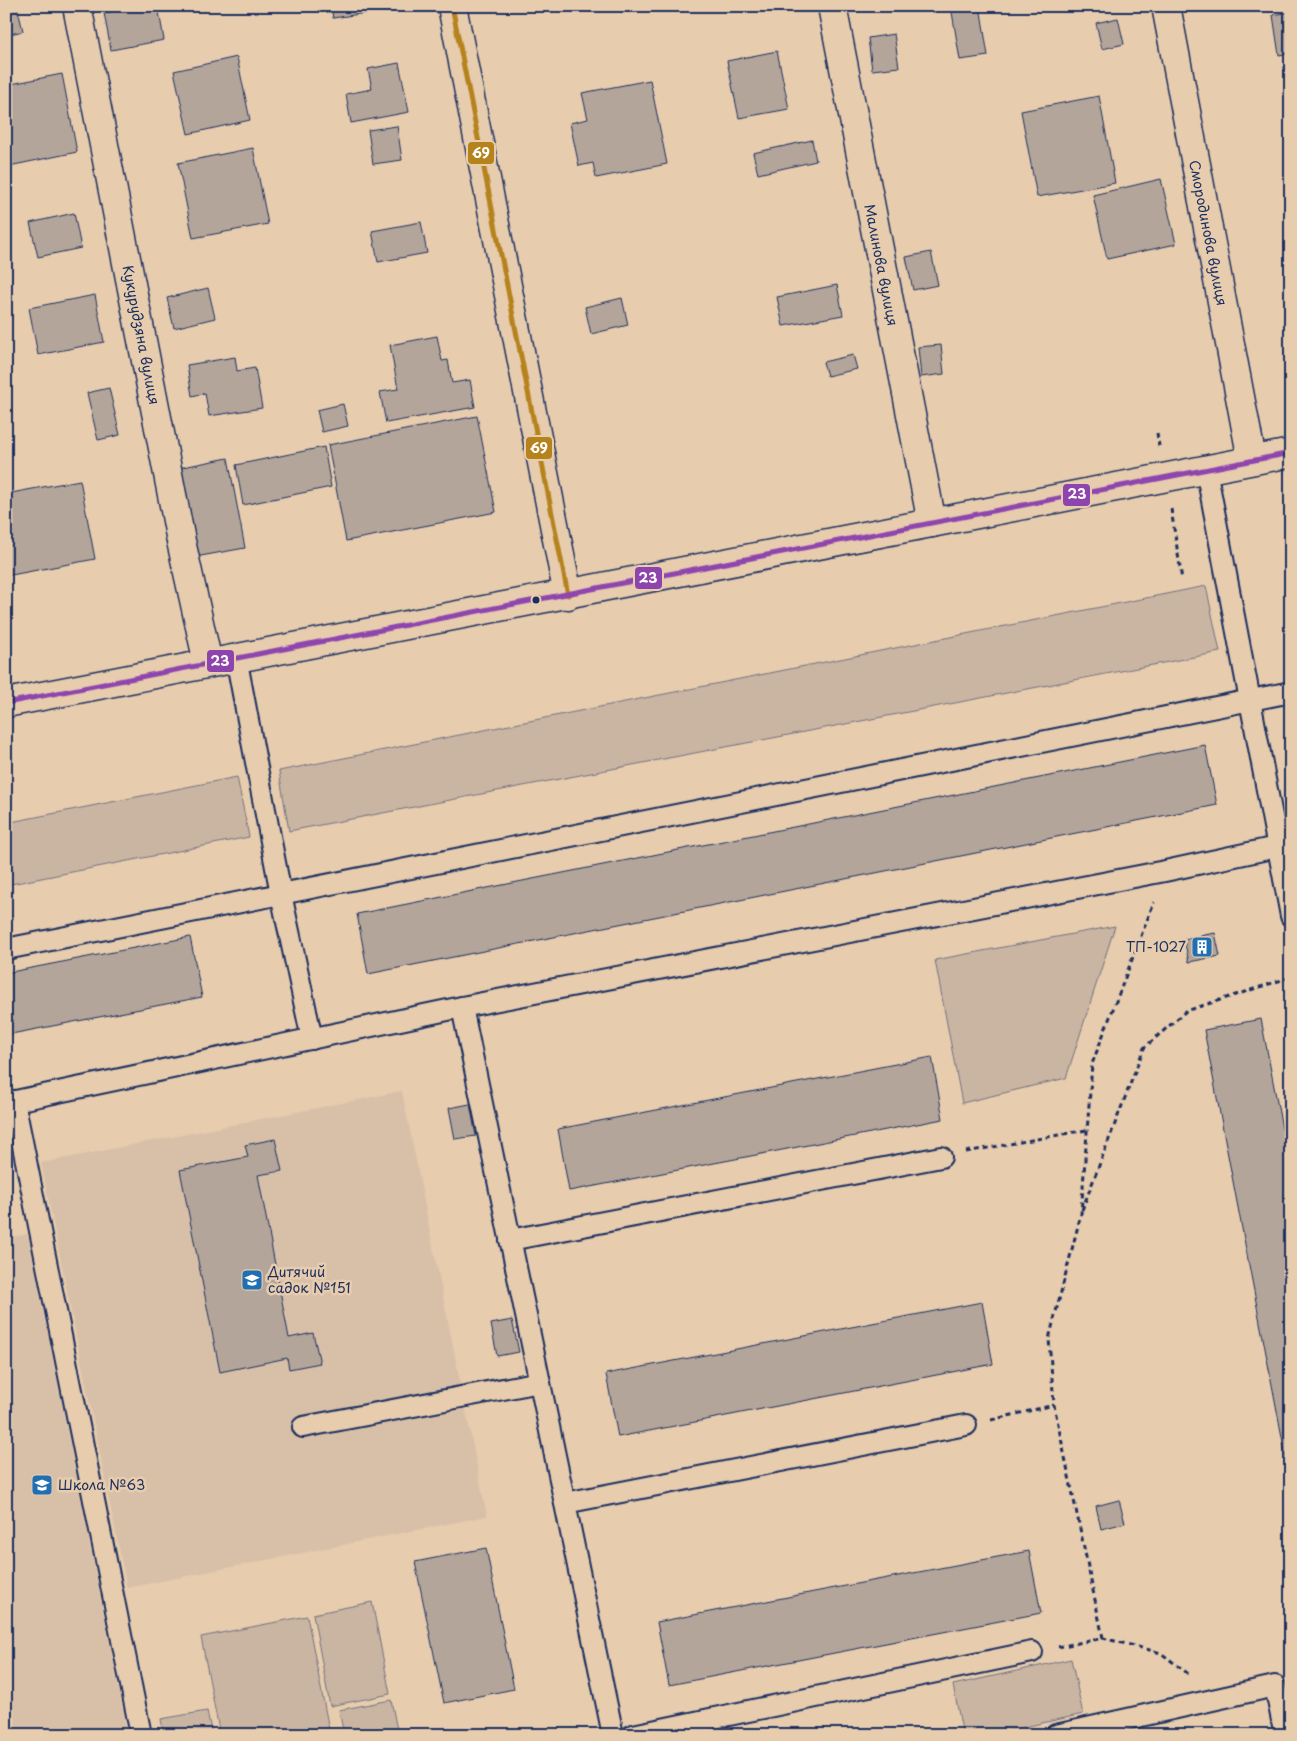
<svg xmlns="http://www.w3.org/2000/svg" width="1297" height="1741" font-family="'Playpen Sans',sans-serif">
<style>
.built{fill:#d8c0a8}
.green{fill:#cab5a2;stroke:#727280}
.building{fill:#b4a59a;stroke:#1b2f5e}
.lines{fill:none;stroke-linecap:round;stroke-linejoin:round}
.service-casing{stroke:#1b2f5e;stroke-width:24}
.minor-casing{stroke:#1b2f5e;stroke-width:31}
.secondary-casing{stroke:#1b2f5e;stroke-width:31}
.path{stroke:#1b2f5e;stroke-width:3;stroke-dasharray:5 4;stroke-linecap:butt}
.service{stroke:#e7ccae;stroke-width:20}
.minor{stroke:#e7ccae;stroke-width:28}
.secondary{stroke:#e7ccae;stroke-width:28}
.bus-1-casing{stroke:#e7ccae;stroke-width:9}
.bus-2-casing{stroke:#e7ccae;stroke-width:9}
.bus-1{stroke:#b5821c;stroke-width:5}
.bus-2{stroke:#8e44ad;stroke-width:5}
.bus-dot{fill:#1b2f5e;stroke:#e7ccae;stroke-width:2}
.labels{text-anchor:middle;stroke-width:5;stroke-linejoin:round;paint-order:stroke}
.street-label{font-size:14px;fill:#1b2f5e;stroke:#e7ccae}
.poi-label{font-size:14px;fill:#1b2f5e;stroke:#e7ccae;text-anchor:start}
.line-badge{stroke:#e7ccae;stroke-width:2}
.badge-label{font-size:14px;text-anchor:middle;font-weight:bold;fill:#fff}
</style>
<rect width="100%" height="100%" fill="#e7ccae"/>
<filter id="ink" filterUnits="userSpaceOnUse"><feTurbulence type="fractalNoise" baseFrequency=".02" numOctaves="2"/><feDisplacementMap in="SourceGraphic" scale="10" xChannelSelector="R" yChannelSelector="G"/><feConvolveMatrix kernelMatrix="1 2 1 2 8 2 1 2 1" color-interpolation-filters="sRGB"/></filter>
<g filter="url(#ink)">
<g class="built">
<path d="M402 1091 487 1516 127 1588 41 1163Z"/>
<path d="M28 1234 127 1731 128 1735H6V1238Z"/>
</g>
<g class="green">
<path d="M1206 586 1220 652 289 831 279 771Z"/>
<path d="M237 777 249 837 6 885V823Z"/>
<path d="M1115 926 1066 1078 962 1103 935 960Z"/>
<path d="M372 1602 390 1694 330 1706 313 1614Z"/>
<path d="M307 1616 330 1735H220L201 1637Z"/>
<path d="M1071 1659 1083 1714 988 1735H963L953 1685Z"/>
<path d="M391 1700 398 1735H344L339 1710Z"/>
<path d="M207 1711 212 1735H164L161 1719Z"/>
</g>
<g class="building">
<path d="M6 6H17L23 31 6 35Z"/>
<path d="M144 6H158L164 40 111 50 104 13Z"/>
<path d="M331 6H386L387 10 333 18Z"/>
<path d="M951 6H980L988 56 960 60Z"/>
<path d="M1291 12V53L1279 55 1273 15Z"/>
<path d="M1118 18 1124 44 1102 49 1096 23Z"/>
<path d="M894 34 899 67 872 70 868 38Z"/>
<path d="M777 51 789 109 739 118 727 61Z"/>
<path d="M237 57 250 120 188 134 174 71Z"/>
<path d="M399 63 409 112 351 123 346 94 372 89 368 69Z"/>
<path d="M62 74 77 152 9 166 6 152V85Z"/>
<path d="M650 80 667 164 596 178 593 163 579 166 570 123 588 119 582 93Z"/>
<path d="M1099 96 1115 183 1037 197 1021 111Z"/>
<path d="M397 126 402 160 373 164 368 130Z"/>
<path d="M812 140 816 161 758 174 753 153Z"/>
<path d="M253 148 268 224 193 238 178 163Z"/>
<path d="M1161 179 1176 244 1107 259 1093 195Z"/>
<path d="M74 213 81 248 38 257 30 223Z"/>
<path d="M421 222 427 253 378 262 372 231Z"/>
<path d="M931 252 938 285 913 290 906 257Z"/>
<path d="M837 285 843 315 783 326 777 297Z"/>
<path d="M208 288 215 318 174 328 167 298Z"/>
<path d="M95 295 104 342 38 355 29 308Z"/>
<path d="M622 298 628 325 591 334 585 307Z"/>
<path d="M437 336 442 361 448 360 452 383 470 380 475 407 386 423 380 392 398 389 390 345Z"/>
<path d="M941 345 944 374 921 377 918 347Z"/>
<path d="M853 355 857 369 827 376 823 362Z"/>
<path d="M235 357 237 371 255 368 262 408 209 416 205 393 192 396 187 365Z"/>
<path d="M109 388 120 435 98 440 87 393Z"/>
<path d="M343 404 348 426 322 432 317 410Z"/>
<path d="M477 416 496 512 346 541 328 445Z"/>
<path d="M324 447 331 487 243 505 236 465Z"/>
<path d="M228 458 245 548 195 557 178 468Z"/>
<path d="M80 480 95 559 6 576V494Z"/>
<path d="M1205 745 1217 805 368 974 357 914Z"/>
<path d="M1215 933 1220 956 1189 962 1184 939Z"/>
<path d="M190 937 202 997 6 1035V973Z"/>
<path d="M1261 1019 1291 1175V1484L1204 1030Z"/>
<path d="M932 1057 943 1119 569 1191 558 1129Z"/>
<path d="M470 1104 476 1136 455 1139 449 1108Z"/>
<path d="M275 1139 282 1171 258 1175 289 1338 313 1333 320 1363 289 1369 287 1358 220 1372 180 1170 248 1157 245 1145Z"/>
<path d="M982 1302 993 1364 618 1437 606 1374Z"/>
<path d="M512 1320 519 1352 497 1356 491 1324Z"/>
<path d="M1119 1500 1125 1523 1101 1529 1096 1506Z"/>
<path d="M486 1548 514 1689 444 1703 415 1562Z"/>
<path d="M1029 1551 1041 1613 669 1685 657 1622Z"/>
</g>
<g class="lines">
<g class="service-casing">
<g id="service">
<path d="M1206 469 1291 916"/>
<path d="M236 657 281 894 312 1039"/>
<path d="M6 949 1291 692"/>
<path d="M462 1007 613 1735"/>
<path d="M14 1101 141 1735"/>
<path d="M6 1103 462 1007 1165 871 1291 844"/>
<path d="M510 1240 941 1157"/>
<path d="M303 1427 540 1382"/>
<path d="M565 1503 966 1425"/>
<path d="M633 1735 1032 1652"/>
<path d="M1056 1735 1275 1686 1285 1735"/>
</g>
</g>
<g class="minor-casing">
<g id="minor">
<path d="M77 6 181 541 208 663"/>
<path d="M452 6 568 595"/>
<path d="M832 6 932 523"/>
<path d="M1166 6 1252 460"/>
</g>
</g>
<g class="secondary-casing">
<path id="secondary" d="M6 703 1291 453"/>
</g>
<g class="path">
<path d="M1157 433 1159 446"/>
<path d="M1171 509 1182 580"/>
<path d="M966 1152 1086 1130"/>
<path d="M1082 1210 1144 1048 1186 1011 1291 977"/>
<path d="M991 1420 1054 1405"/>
<path d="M1103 1638 1054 1405 1049 1339 1081 1214 1092 1064 1154 902"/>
<path d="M1058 1647 1103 1638 1161 1653 1191 1676"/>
</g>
<use href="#service" class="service"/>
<use href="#minor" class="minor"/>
<use href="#secondary" class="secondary"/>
<g class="bus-1-casing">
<path id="bus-1" d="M452 6 568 595"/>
</g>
<g class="bus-2-casing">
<path id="bus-2" d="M6 703 1291 453"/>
</g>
<use href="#bus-1" class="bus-1"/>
<use href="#bus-2" class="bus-2"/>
</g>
</g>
<defs>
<g id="building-square" transform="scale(1.125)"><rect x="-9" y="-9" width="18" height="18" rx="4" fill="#1f6fb2" stroke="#e7ccae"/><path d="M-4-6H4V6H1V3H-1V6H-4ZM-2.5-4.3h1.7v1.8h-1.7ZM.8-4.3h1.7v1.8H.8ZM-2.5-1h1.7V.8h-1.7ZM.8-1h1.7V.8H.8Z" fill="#fff"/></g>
<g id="school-square" transform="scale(1.125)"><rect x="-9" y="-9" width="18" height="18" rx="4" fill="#1f6fb2" stroke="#e7ccae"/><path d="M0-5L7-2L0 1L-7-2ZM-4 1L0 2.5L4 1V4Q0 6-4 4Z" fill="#fff"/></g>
</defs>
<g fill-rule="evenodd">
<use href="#building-square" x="1202" y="947"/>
<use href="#school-square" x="252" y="1280"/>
<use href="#school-square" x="42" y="1485"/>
</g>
<circle class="bus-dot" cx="536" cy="600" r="4.5"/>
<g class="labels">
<g class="street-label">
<text transform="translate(1208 233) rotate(79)" y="5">Смородинова вулиця</text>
<text transform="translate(881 265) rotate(79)" y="5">Малинова вулиця</text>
<text transform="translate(141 335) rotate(79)" y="5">Кукурудзяна вулиця</text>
</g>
<g class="poi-label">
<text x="1186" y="952" text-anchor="end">ТП-1027</text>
<text x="268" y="1277">Дитячий<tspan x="268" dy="16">садок №151</tspan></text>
<text x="58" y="1490">Школа №63</text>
</g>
</g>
<g class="line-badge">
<rect x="467" y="141" width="28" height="24" rx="5" fill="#b5821c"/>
<rect x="525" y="436" width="28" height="24" rx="5" fill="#b5821c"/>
<rect x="1062" y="483" width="29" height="24" rx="5" fill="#8e44ad"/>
<rect x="634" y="566" width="29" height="24" rx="5" fill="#8e44ad"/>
<rect x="206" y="649" width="29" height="24" rx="5" fill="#8e44ad"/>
</g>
<g class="badge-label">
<text x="481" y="158">69</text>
<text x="539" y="453">69</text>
<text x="1077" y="499">23</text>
<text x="648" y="583">23</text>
<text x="220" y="666">23</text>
</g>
<rect width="1297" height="1741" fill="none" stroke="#e7ccae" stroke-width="25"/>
<rect x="12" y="12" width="1272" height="1716" fill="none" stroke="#1b2f5e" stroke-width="2" filter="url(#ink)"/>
</svg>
